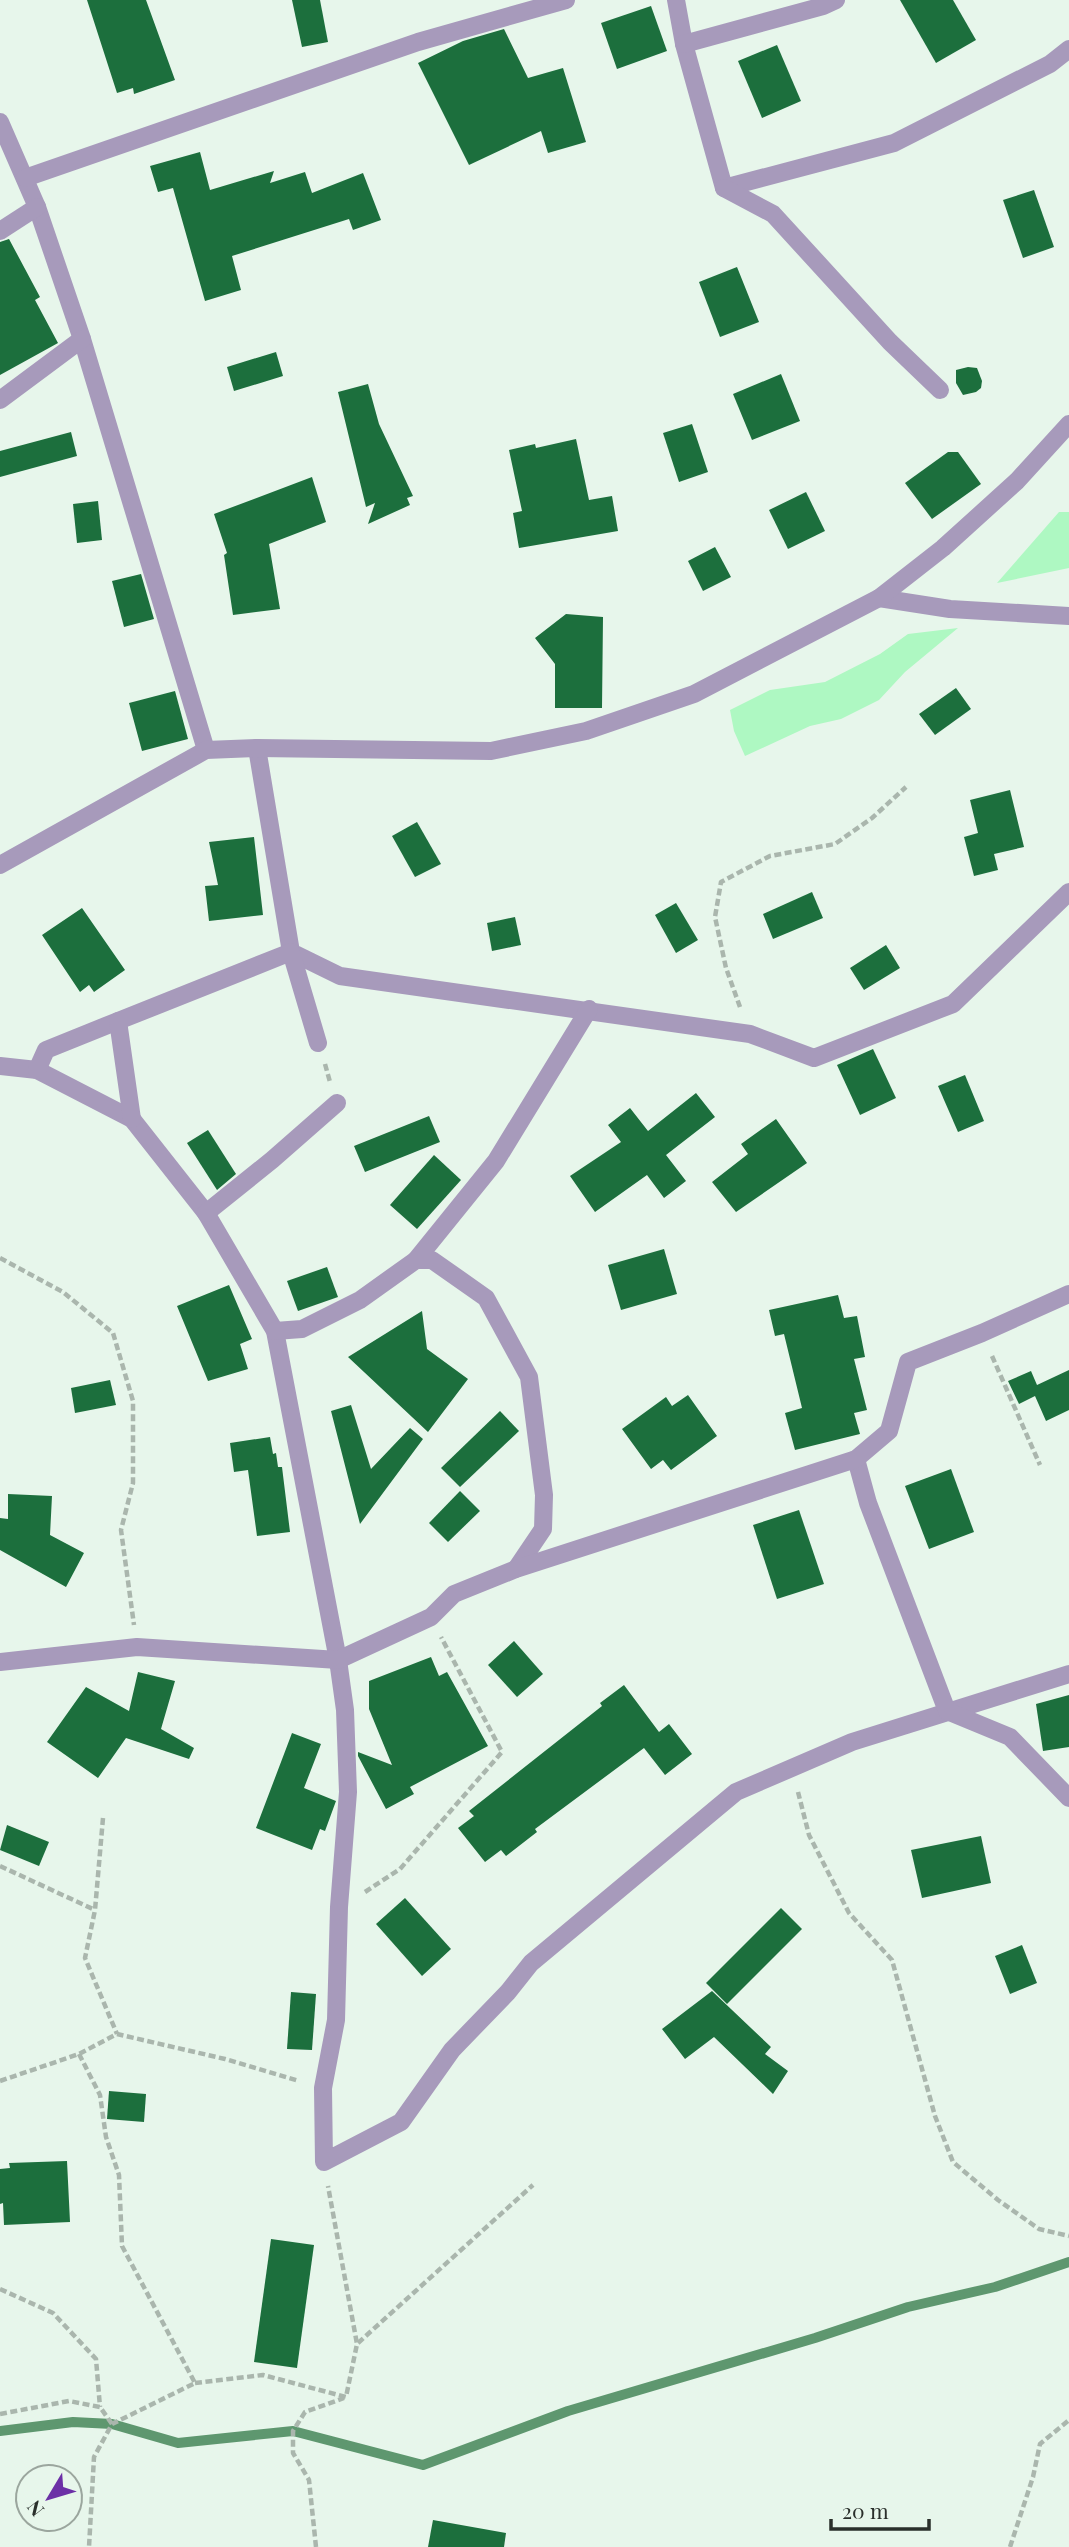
<svg xmlns="http://www.w3.org/2000/svg" width="1069" height="2547" font-family="'Playfair Display',serif">
<style>
.green{fill:#aef8c2}
.lines{fill:none;stroke-linecap:round;stroke-linejoin:round}
.stream{stroke:#5e976f;stroke-width:10}
.building{fill:#1c6f3d}
.path{stroke:#aab6ad;stroke-width:4.5;stroke-dasharray:7 3.5;stroke-linecap:butt}
.minor{stroke:#a79abb;stroke-width:18}
</style>
<rect width="100%" height="100%" fill="#e7f6eb"/>
<g class="green">
<path d="M1059 512H1069V568L997 583Z"/>
<path d="M958 628 905 672 879 700 841 719 810 726 745 756 734 731 730 710 770 690 825 682 880 654 908 634Z"/>
</g>
<g class="lines">
<path class="stream" d="M0 2431 73 2422 112 2424 178 2443 293 2431 423 2465 568 2411 815 2338 908 2307 995 2287 1069 2262"/>
</g>
<g class="building">
<path d="M87 0H146L175 80 134 94 133 88 117 93Z"/>
<path d="M292 0H320L328 42 302 47Z"/>
<path d="M900 0H953L976 40 936 63Z"/>
<path d="M651 6 667 51 617 69 601 23Z"/>
<path d="M504 29 528 78 563 68 586 142 548 153 541 131 469 165 418 63 463 41Z"/>
<path d="M777 45 801 101 762 118 738 61Z"/>
<path d="M200 152 210 190 274 171 270 183 305 172 312 193 363 173 381 220 353 230 349 219 232 256 241 290 205 301 173 188 158 192 150 166Z"/>
<path d="M1034 190 1054 247 1023 258 1003 200Z"/>
<path d="M9 239 40 297 35 300 58 343 0 375V242Z"/>
<path d="M737 267 759 322 720 337 699 282Z"/>
<path d="M276 352 283 376 234 391 227 367Z"/>
<path d="M968 367 977 368 982 381 981 388 976 392 963 395 956 383V370Z"/>
<path d="M781 374 800 421 752 440 733 394Z"/>
<path d="M368 384 379 424 413 496 407 498 410 505 368 524 375 503 366 507 338 392Z"/>
<path d="M692 424 708 472 679 482 663 433Z"/>
<path d="M71 432 77 456 0 477V451Z"/>
<path d="M576 439 589 500 612 496 618 531 519 548 513 513 522 511 509 450 535 444 536 448Z"/>
<path d="M948 452H958L981 484 932 519 905 483Z"/>
<path d="M312 477 326 522 269 544 280 609 233 615 224 555 227 553 214 514Z"/>
<path d="M806 492 825 531 788 549 769 510Z"/>
<path d="M98 501 102 540 77 543 73 504Z"/>
<path d="M715 547 731 577 703 591 688 561Z"/>
<path d="M141 574 154 619 124 627 112 581Z"/>
<path d="M566 614 603 617 602 708H555V664L535 638Z"/>
<path d="M956 688 971 709 935 735 919 714Z"/>
<path d="M175 691 188 739 142 751 129 703Z"/>
<path d="M1010 790 1024 847 994 854 998 870 974 876 964 837 978 833 970 800Z"/>
<path d="M417 822 441 864 415 877 392 836Z"/>
<path d="M254 837 263 915 209 921 205 886 218 885 209 842Z"/>
<path d="M812 892 823 918 773 939 763 914Z"/>
<path d="M676 903 698 940 676 953 655 915Z"/>
<path d="M82 908 125 970 94 992 89 985 80 992 42 935Z"/>
<path d="M515 917 521 945 492 951 487 923Z"/>
<path d="M886 945 900 968 864 990 850 968Z"/>
<path d="M873 1049 896 1098 860 1115 837 1065Z"/>
<path d="M965 1075 984 1121 958 1132 938 1086Z"/>
<path d="M696 1093 715 1117 666 1155 686 1181 664 1198 647 1175 595 1212 570 1176 621 1142 608 1125 630 1108 648 1131Z"/>
<path d="M429 1116 440 1142 365 1172 354 1146Z"/>
<path d="M776 1119 807 1163 736 1212 712 1182 748 1154 741 1144Z"/>
<path d="M208 1130 236 1174 217 1190 187 1143Z"/>
<path d="M434 1155 461 1180 417 1229 390 1205Z"/>
<path d="M664 1249 677 1294 621 1310 608 1265Z"/>
<path d="M327 1267 338 1297 298 1311 287 1281Z"/>
<path d="M229 1285 252 1339 240 1344 248 1369 208 1381 177 1306Z"/>
<path d="M838 1295 844 1318 857 1316 865 1357 854 1359 867 1410 854 1413 860 1434 795 1450 785 1413 802 1408 784 1334 775 1336 769 1310Z"/>
<path d="M422 1311 427 1349 468 1379 428 1432 348 1357Z"/>
<path d="M1069 1370V1410L1046 1421 1035 1396 1019 1404 1008 1381 1031 1371 1037 1385Z"/>
<path d="M110 1380 116 1405 75 1413 71 1388Z"/>
<path d="M688 1395 717 1436 671 1470 663 1460 651 1469 622 1429 666 1397 672 1406Z"/>
<path d="M351 1405 371 1469 410 1428 423 1439 360 1524 331 1411Z"/>
<path d="M500 1411 519 1431 460 1487 441 1468Z"/>
<path d="M270 1437 273 1454 276 1453 278 1467H282L290 1532 257 1536 248 1470 234 1472 230 1443Z"/>
<path d="M951 1469 974 1532 929 1549 905 1486Z"/>
<path d="M460 1491 480 1511 448 1542 429 1523Z"/>
<path d="M8 1494 52 1496 50 1535 84 1553 66 1587 0 1550V1518L8 1519Z"/>
<path d="M799 1510 824 1584 777 1599 753 1525Z"/>
<path d="M514 1641 543 1674 517 1697 488 1665Z"/>
<path d="M431 1657 439 1676 447 1672 488 1746 410 1787 414 1794 386 1809 358 1756V1752L392 1765 369 1709V1681Z"/>
<path d="M138 1672 175 1681 161 1729 194 1748 189 1759 126 1738 98 1778 47 1742 86 1687 129 1711Z"/>
<path d="M624 1685 659 1732 669 1724 692 1754 665 1775 644 1748 535 1829 537 1832 506 1856 501 1850 485 1862 458 1828 474 1816 469 1811 602 1706 600 1703Z"/>
<path d="M1069 1695V1747L1043 1751 1036 1704Z"/>
<path d="M292 1733 321 1744 304 1788 336 1801 325 1831 320 1829 312 1850 256 1828Z"/>
<path d="M7 1825 49 1842 39 1866 0 1850Z"/>
<path d="M981 1836 991 1883 922 1898 911 1850Z"/>
<path d="M405 1898 451 1949 422 1976 376 1924Z"/>
<path d="M781 1908 802 1929 727 2004 706 1983Z"/>
<path d="M1022 1945 1037 1983 1010 1994 995 1956Z"/>
<path d="M712 1991 771 2047 765 2054 788 2071 773 2094 714 2037 685 2059 662 2029Z"/>
<path d="M291 1992 316 1994 312 2050 287 2049Z"/>
<path d="M109 2091 146 2094 144 2122 107 2119Z"/>
<path d="M67 2161 70 2222 4 2225 3 2203 0 2204V2169L10 2168 9 2163Z"/>
<path d="M271 2239 314 2245 297 2368 254 2362Z"/>
<path d="M433 2520 506 2533 504 2547H428Z"/>
</g>
<g class="lines">
<g class="path">
<path d="M740 1007 726 968 715 917 721 882 770 856 835 844 872 818 906 787"/>
<path d="M325 1064 330 1082"/>
<path d="M0 1258 63 1292 113 1333 133 1401V1483L121 1530 134 1625"/>
<path d="M992 1356 1040 1465"/>
<path d="M798 1792 809 1835 849 1913 892 1960 935 2116 953 2162 998 2200 1039 2229 1069 2236"/>
<path d="M103 1818 95 1910 85 1958 117 2034"/>
<path d="M0 1866 95 1910"/>
<path d="M365 1892 400 1869 502 1752 441 1637"/>
<path d="M79 2054 100 2095 106 2137 119 2175 122 2246 195 2383 112 2424 94 2457 89 2547"/>
<path d="M0 2081 79 2054 117 2034 225 2059 299 2081"/>
<path d="M0 2289 53 2313 96 2359 100 2407"/>
<path d="M358 2343 533 2185"/>
<path d="M195 2383 263 2375 346 2397 357 2344 328 2186"/>
<path d="M0 2414 69 2401 100 2407 112 2424"/>
<path d="M316 2547 309 2480 293 2453V2431L305 2412 344 2398"/>
<path d="M1010 2547 1033 2477 1040 2444 1069 2420"/>
</g>
<g class="minor">
<path d="M676 0 684 44 724 188 894 143 1050 64 1069 49"/>
<path d="M684 44 823 6 836 0"/>
<path d="M0 122 37 207 82 339 206 750"/>
<path d="M25 178 418 42 566 0"/>
<path d="M724 188 773 214 890 342 940 390"/>
<path d="M0 231 37 207"/>
<path d="M0 400 82 339"/>
<path d="M879 598 950 609 1069 616"/>
<path d="M257 748 291 952 340 976 750 1034 814 1058 953 1004 1069 892"/>
<path d="M0 865 206 750 257 748 491 751 586 731 694 694 879 598 943 548 1017 481 1069 424"/>
<path d="M0 1066 37 1070 132 1119 206 1213 275 1331 338 1660 345 1710 348 1792 339 1907 336 2020 323 2088 324 2162 401 2122 452 2050 508 1992 531 1963 736 1792 852 1742 1069 1674"/>
<path d="M37 1070 46 1050 118 1021"/>
<path d="M132 1119 118 1021 291 952 318 1043"/>
<path d="M206 1213 272 1160 337 1103"/>
<path d="M416 1260 496 1161 589 1009"/>
<path d="M275 1331 302 1329 360 1300 416 1260H432L486 1298 529 1377 544 1495 543 1529 516 1569"/>
<path d="M856 1459 868 1503 947 1711 1010 1737 1069 1798"/>
<path d="M0 1662 137 1647 338 1660 431 1617 454 1594 516 1569 856 1459 889 1431 908 1362 982 1333 1069 1294"/>
</g>
</g>
<g transform="translate(49 2498) rotate(232)"><circle r="33" fill="#e7f6eb" stroke="#9ba69e" stroke-width="2"/>
<path d="M0-5L12 26L0 18L-12 26Z" fill="#6c30a6"/>
<text y="-10" font-size="19" font-weight="bold" text-anchor="middle" fill="#2a2f2b">N</text>
</g>
<path d="M831 2519v10h98v-10" fill="none" stroke="#2a2f2b" stroke-width="3.5"/>
<text x="842" y="2519" font-size="21" fill="#2a2f2b" stroke="#e7f6eb" stroke-width="5" paint-order="stroke">20 m</text>
</svg>
